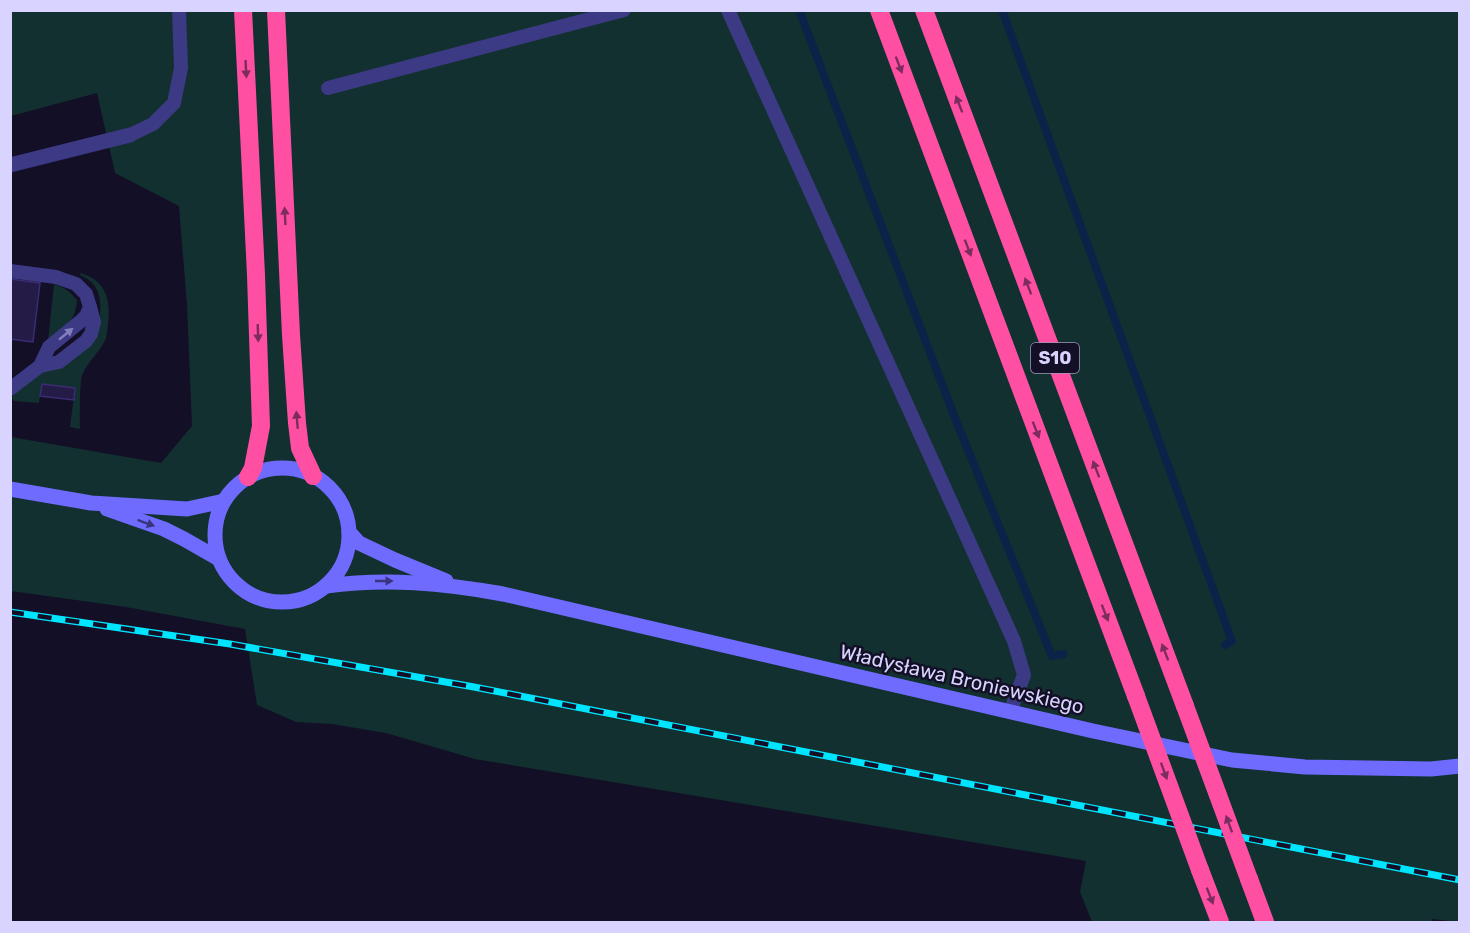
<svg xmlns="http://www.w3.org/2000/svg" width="1470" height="933" font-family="Rubik,sans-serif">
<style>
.green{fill:#12302f}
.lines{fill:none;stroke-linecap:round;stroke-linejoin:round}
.stream{stroke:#0c2248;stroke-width:8}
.building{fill:#241b47;stroke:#3b2d73;stroke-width:1.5}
.lane{stroke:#3d3a85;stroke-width:14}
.street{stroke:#3d3a85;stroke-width:15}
.secondary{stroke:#6f6bff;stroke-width:15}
.highway{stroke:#ff4fa3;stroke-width:18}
.rail-casing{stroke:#00e5ff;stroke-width:7}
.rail{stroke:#130f26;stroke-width:4.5;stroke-dasharray:14;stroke-linecap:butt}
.highway-bridge{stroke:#ff4fa3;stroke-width:18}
.oneway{fill:#7d2c5e}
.oneway2{fill:#837fbc}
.oneway3{fill:#38347d}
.labels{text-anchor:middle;stroke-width:5;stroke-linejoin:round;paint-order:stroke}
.shield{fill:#130f26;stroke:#9e99be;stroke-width:1.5}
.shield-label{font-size:18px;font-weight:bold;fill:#d9d4ff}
.street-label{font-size:20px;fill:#d9d4ff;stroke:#130f26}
</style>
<rect width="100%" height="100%" fill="#130f26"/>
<g class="green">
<path d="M11 11H1459V922L1432 919V922H1092L1080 892 1086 861 475 759 386 733 332 724 296 722 257 705 245 629 126 607 11 591V437L161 463 192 426 187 305 179 206 115 173 97 93 11 116Z"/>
<path d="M80 273C106 280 111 300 108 324 107 328 107 334 106 338 101 351 89 360 83 373 79 380 80 418 80 429L70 427 75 388 42 384 39 403 14 401 12 398 13 395 99 326C101 305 104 285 80 275Z"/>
<path d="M54 284C65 287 70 292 77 300 75 323 65 328 48 341Z"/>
</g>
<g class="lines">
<g class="stream">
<path d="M799 10 955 418 1052 656 1063 654"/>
<path d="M1002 10 1232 641 1225 645"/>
</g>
</g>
<g class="building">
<path d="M10 279 40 283 33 342 10 339Z"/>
<path d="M42 384 75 388 74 400 40 396Z"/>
</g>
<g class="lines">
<g class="lane">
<path d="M728 10 1014 641 1024 675 1010 712"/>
<path d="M328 88 624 10"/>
<path d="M130 135 153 124 174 103 181 68 179 10"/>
<path d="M10 271 56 277 76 284 86 294 90 307 86 316 81 321 49 347 40 366 10 389"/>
<path d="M40 366 59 362 86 341 91 334 94 322 90 307"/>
</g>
<path class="street" d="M10 165 130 135"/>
<g class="secondary">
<circle cx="282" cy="535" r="67"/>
<path d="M10 489 91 503 187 509 224 501"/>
<path d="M107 509 164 529 184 539 219 559"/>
<path d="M349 532 359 543 395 560 446 581"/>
<path d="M326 586C387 578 442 583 503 594L1093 731 1232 760 1305 767 1431 769 1460 766"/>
</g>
<g class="highway">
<path d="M243 10 256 275 261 426 253 468 248 477"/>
<path d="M276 10 291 335 297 423 300 448 313 476"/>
<path d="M879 10 1136 696"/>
<path d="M924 10 1185 706"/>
<path d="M1200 870 1220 922"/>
<path d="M1249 879 1265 922"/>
</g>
<g class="rail-casing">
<path id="rail" d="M10 612 230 644 474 687 1460 880"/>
</g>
<use href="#rail" class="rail"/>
<g class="highway-bridge">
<path d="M1136 696 1200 870"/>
<path d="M1185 706 1249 879"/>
</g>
</g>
<defs><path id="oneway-solid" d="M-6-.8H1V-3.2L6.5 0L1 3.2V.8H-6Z" transform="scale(1.5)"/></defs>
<g class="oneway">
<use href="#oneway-solid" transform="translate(899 65) rotate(69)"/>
<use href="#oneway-solid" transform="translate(246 69) rotate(87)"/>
<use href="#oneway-solid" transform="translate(959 104) rotate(-111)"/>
<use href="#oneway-solid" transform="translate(285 216) rotate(-93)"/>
<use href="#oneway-solid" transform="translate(968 248) rotate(69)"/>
<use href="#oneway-solid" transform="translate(1028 286) rotate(-111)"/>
<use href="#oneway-solid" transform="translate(258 333) rotate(88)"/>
<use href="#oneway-solid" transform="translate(297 420) rotate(-95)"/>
<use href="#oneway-solid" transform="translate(1036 430) rotate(69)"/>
<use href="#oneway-solid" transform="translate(1096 469) rotate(-111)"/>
<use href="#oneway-solid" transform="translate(1105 613) rotate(69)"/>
<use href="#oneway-solid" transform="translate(1165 652) rotate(-111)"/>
<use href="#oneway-solid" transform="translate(1164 771) rotate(70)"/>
<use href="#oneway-solid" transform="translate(1229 824) rotate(-110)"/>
<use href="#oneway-solid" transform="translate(1210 896) rotate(69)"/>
</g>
<use class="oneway2" href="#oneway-solid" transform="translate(66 334) rotate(-39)"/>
<g class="oneway3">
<use href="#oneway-solid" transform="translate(146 523) rotate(20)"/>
<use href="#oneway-solid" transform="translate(384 581)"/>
</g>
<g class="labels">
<rect class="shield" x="1031" y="343" width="48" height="30" rx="4.5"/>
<g class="shield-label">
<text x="1055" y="364">S10</text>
</g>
<g class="street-label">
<text transform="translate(962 679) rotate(13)" y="7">Władysława Broniewskiego</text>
</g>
</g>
<rect width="1470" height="933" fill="none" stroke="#d9d4ff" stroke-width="24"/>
</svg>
